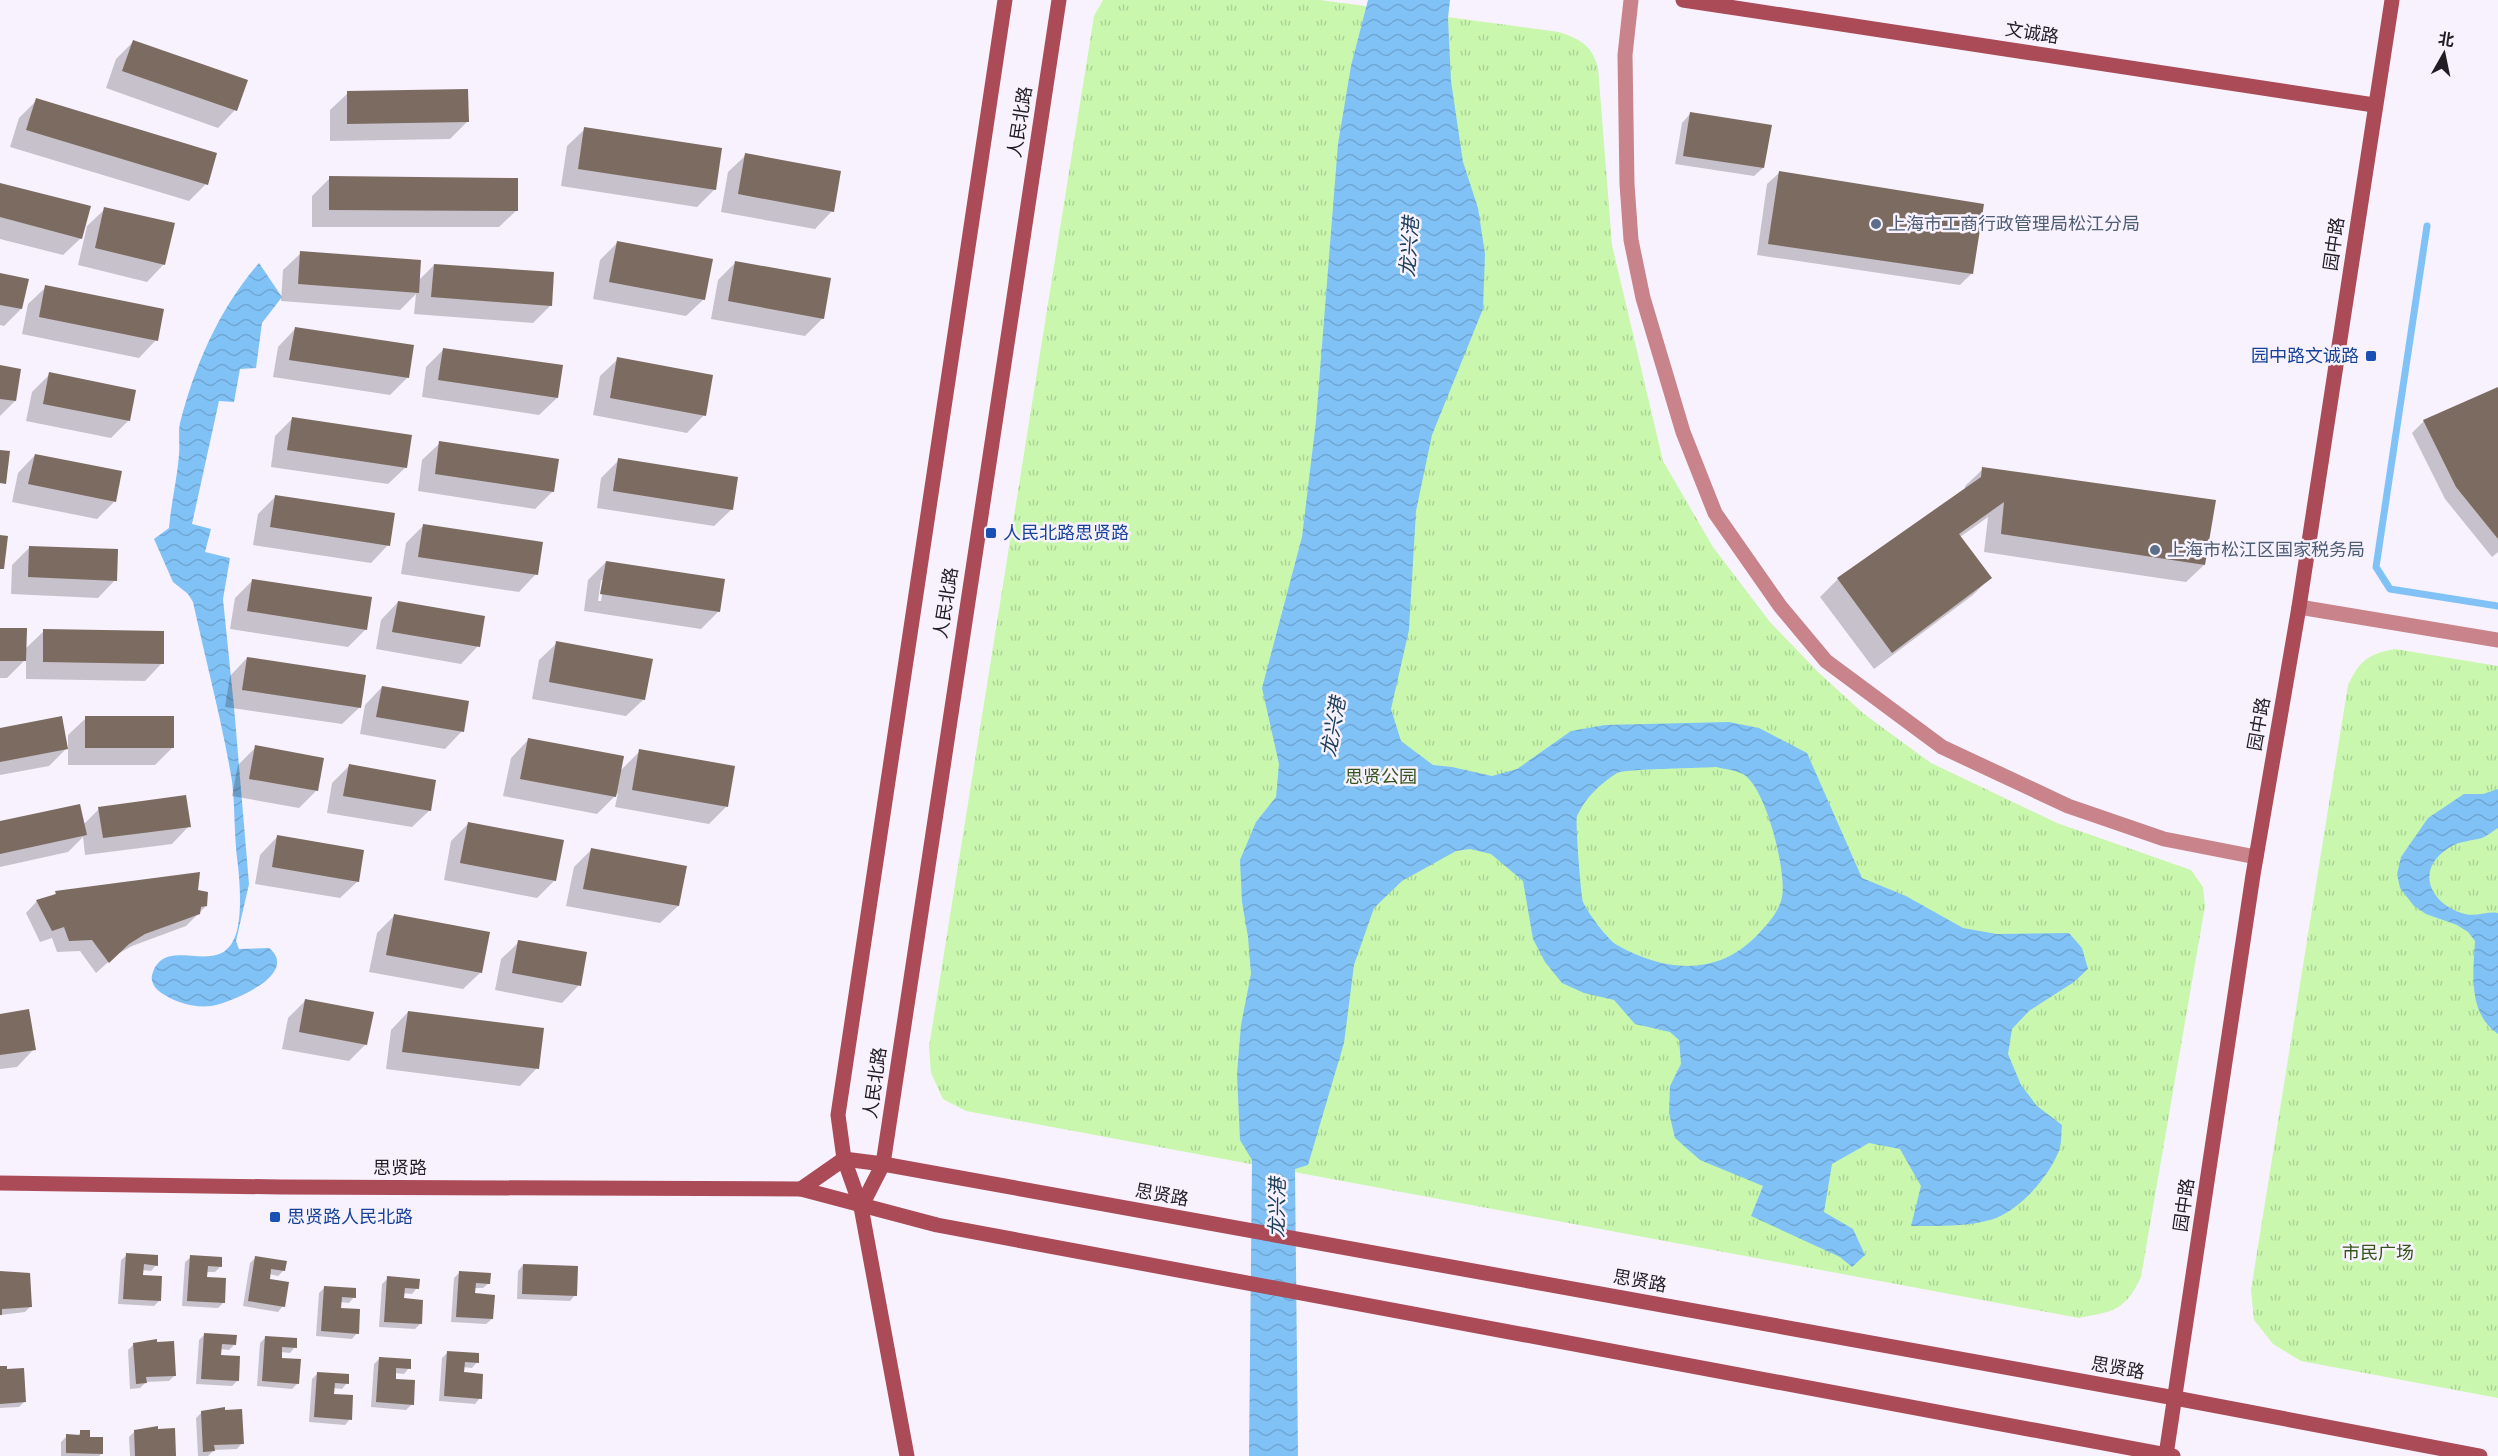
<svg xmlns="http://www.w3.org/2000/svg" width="2498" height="1456" font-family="'Fira Sans Condensed','Noto Sans SC',sans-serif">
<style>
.park{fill:url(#park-tufts)}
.water{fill:url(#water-waves);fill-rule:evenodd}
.shadow{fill:#0003;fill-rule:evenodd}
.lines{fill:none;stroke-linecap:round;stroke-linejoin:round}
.stream{stroke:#81c2f6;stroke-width:7}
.building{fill:#7c6b60}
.street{stroke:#c8848a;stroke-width:15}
.secondary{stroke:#aa4b57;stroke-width:15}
.service-dot{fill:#5c6f8a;stroke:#f8f2fe;stroke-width:2}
.transit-dot{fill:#1a4fb4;stroke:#f8f2fe;stroke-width:2}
.labels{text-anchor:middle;stroke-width:5;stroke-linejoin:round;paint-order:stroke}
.street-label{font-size:18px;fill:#201d24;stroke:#f8f2fe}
.service-label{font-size:18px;fill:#4e5e75;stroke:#f8f2fe;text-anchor:start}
.transit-label{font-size:18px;fill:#164399;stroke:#f8f2fe;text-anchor:start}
.park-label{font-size:18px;fill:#34551c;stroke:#f8f2fe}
.water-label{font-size:20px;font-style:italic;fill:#1a3d58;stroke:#f8f2fe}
</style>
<defs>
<pattern id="park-tufts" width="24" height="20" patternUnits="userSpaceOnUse" patternTransform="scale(1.5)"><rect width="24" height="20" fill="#c9f7ae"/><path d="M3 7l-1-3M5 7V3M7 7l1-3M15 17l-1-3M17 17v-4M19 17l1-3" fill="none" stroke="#acd396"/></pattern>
<pattern id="water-waves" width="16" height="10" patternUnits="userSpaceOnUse" patternTransform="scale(1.5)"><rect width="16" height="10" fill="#81c2f6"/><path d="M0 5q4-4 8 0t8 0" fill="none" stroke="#6fa6d3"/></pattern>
</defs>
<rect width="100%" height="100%" fill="#f8f2fe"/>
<g class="park">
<path d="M1103 0H1320L1559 32C1581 40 1591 44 1598 67L1612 245 1663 461 1713 547 1770 622 1818 672 1864 714 1931 763 2057 823 2191 870 2203 887 2205 906 2141 1277C2125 1311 2114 1311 2079 1318L966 1111 943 1099 931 1073 929 1047 1094 16Z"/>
<path d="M2395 649 2498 666V1398L2301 1361 2273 1344 2254 1320 2251 1290 2348 685C2360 660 2368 654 2395 649Z"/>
</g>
<g class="water">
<path d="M1368 0H1450L1448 18 1451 81 1463 162 1478 208 1485 254 1483 309 1432 435 1416 511 1409 630 1391 709 1401 741 1433 765 1452 767 1492 776 1517 769 1571 731 1605 725 1729 722 1759 728 1807 753 1862 878 1906 896 1963 928 1997 934 2069 933 2082 948 2088 969 2074 982 2029 1011 2012 1029 2008 1054 2021 1085 2037 1106 2062 1125C2061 1134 2062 1145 2058 1153 2047 1179 2018 1212 1990 1220 1965 1227 1937 1226 1911 1226L1921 1186 1900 1149 1869 1143 1832 1164 1824 1212 1853 1229 1865 1255 1852 1267 1840 1257 1751 1216 1763 1186 1700 1160 1675 1138 1669 1113 1670 1086 1681 1064 1679 1040 1670 1032 1635 1024 1614 1000 1584 993 1562 983 1545 962 1533 939 1523 881 1491 854 1470 849 1456 851 1402 881 1374 908 1354 965 1344 1043 1308 1165 1295 1169 1298 1456H1249L1252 1160 1240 1140 1237 1074 1241 1025 1251 974 1248 937 1242 902 1240 860 1256 822 1276 797 1279 764 1262 688 1302 537 1316 421 1338 144 1351 66ZM1716 767C1724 769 1735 770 1743 774 1766 787 1787 872 1782 897 1780 909 1770 922 1761 931 1721 977 1666 973 1617 945 1607 939 1588 913 1583 902 1581 896 1575 821 1577 816 1585 798 1601 783 1617 773 1623 769 1702 768 1716 767Z"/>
<path d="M259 263 282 297 262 323 256 368 240 369 234 402 219 401 192 524 211 529 205 552 230 558 223 599 234 707 249 884 236 941 239 949 269 948C301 974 230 1003 211 1006 194 1008 177 1003 163 994 155 989 149 981 153 972 167 935 217 977 234 939 243 921 240 879 237 858 234 832 235 806 232 781 222 721 206 662 193 602L188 594 173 582 154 539 169 528C171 504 177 479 179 455 180 444 178 433 180 423 195 365 219 309 259 263Z"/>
<path d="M2498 789V828C2493 831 2487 836 2482 838 2471 841 2460 841 2450 847 2414 869 2429 904 2465 914 2476 917 2487 911 2498 913V1034C2468 1014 2473 974 2475 941L2468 932 2457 925 2426 914 2414 906 2400 888 2397 874 2401 857 2428 818 2464 794H2483Z"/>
</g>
<g class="shadow">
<path d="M134 41 235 110 218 128 106 88 116 59Z"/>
<path d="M348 93 467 122 450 139 330 141V110Z"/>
<path d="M37 100 206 184 189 201 10 147 19 118Z"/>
<path d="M1690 114 1763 168 1754 176 1675 164 1682 123Z"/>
<path d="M585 129 715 189 697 207 561 186 567 146Z"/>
<path d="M746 155 832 211 815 229 721 212 728 172Z"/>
<path d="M1779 173 1972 273 1960 285 1757 255 1767 184Z"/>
<path d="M330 178 517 210 499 227H312V196Z"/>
<path d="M0 184 81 238 63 255 0 239Z"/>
<path d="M105 209 164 264 147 282 78 265 87 226Z"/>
<path d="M617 243 704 299 686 316 593 299 600 260Z"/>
<path d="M301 253 418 281 434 265 551 305 533 323 414 314 416 294 400 310 281 301 283 270Z"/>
<path d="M736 262 823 318 805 336 711 319 718 280Z"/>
<path d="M0 274 21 309 4 326 0 325Z"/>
<path d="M46 287 156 340 139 358 22 334 28 304Z"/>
<path d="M295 329 408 377 390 395 273 377 278 347Z"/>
<path d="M444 349 557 398 539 415 422 397 426 367Z"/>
<path d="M618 359 704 415 687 433 593 415 600 376Z"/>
<path d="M0 367 15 401 0 416Z"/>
<path d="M50 374 129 420 111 438 26 421 32 392Z"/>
<path d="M2498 389V552L2492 557 2445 499 2412 433 2424 421Z"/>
<path d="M293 418 406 467 388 484 271 467 275 436Z"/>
<path d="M440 443 553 491 535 509 418 491 422 460Z"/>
<path d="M35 455 114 502 97 519 12 502 18 473Z"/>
<path d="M619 460 732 509 714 526 597 508 601 478Z"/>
<path d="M1983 469 2204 565 2186 582 1984 552 1988 517 1960 537 1990 578 1973 595 1874 669 1820 597 1838 579 1965 490V486Z"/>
<path d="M275 497 388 545 371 563 253 545 258 514Z"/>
<path d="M423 526 536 574 519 592 401 574 406 543Z"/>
<path d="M30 547 115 580 98 598 11 594 12 565Z"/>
<path d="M606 562 719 611 701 629 584 611 588 580ZM601 580H604L601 601H598Z"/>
<path d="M253 580 366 629 348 647 230 629 235 598Z"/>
<path d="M398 602 478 646 461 664 376 649 381 620Z"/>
<path d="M0 629 25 649 44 631 162 663 145 681 26 679V659L7 678H0Z"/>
<path d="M557 643 644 699 626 716 532 699 539 660Z"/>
<path d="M247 658 360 707 342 724 225 707 230 676Z"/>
<path d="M382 687 462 731 445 749 360 734 365 705Z"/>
<path d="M86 718 173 747 155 765H68V735Z"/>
<path d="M0 730 67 747H68L49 766 0 775Z"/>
<path d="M528 740 620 771 640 751 726 807 709 824 615 807 618 793 597 814 503 796 511 758Z"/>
<path d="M256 747 316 791 299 808 232 796 238 765Z"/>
<path d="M349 766 430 810 412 827 327 813 332 783Z"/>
<path d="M99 809 189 826 172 844 85 855 83 837 68 852 0 867V823L83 825Z"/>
<path d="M468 824 555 880 537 898 444 880 451 841Z"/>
<path d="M277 837 358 881 340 898 255 884 260 855Z"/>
<path d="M591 850 678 906 660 923 566 906 574 867Z"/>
<path d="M197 891 206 906 186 926 132 946 116 955 96 973 80 951 57 952 52 938 40 942 26 913 37 901 52 896 56 893Z"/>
<path d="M394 916 481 972 463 989 369 972 377 933Z"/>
<path d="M519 942 579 985 562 1003 495 990 501 959Z"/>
<path d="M305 1001 366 1044 349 1061 282 1049 288 1018Z"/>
<path d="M408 1012 537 1068 520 1086 386 1069 391 1030Z"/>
<path d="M0 1015 34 1049 17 1067 0 1069Z"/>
<path d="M127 1255 156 1265 151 1271 142 1270 141 1276 159 1301 154 1306 118 1304 121 1260Z"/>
<path d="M191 1257 220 1267 215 1272H206L205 1278 223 1303 218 1308 182 1306 185 1262Z"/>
<path d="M256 1257 284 1270 278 1276 269 1274 268 1280 283 1306 278 1312 243 1306 250 1263Z"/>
<path d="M523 1265 575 1295 570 1301 517 1299 518 1271Z"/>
<path d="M459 1273 489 1283 483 1288H474V1295L492 1319 486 1324 451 1322 454 1278Z"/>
<path d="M0 1274 30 1307 25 1312 0 1315Z"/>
<path d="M388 1278 417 1288 412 1294 403 1293 402 1300 420 1324 415 1329 379 1327 382 1284Z"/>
<path d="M325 1287 354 1297 349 1303 340 1302 339 1309 357 1333 352 1339 316 1336 319 1293Z"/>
<path d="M205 1334 234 1345 229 1350 220 1349 219 1356 237 1381 232 1386 196 1384 199 1340Z"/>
<path d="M266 1337 295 1347 290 1353 281 1352 280 1359 298 1383 292 1389 257 1386 260 1343Z"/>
<path d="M134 1344 175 1375 169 1381 146 1382 140 1388 130 1389 128 1350Z"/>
<path d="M448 1352 477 1362 472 1368 463 1367 462 1374 480 1398 475 1404 439 1401 442 1358Z"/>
<path d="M380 1358 409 1368 404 1374 395 1373 394 1380 412 1404 406 1410 371 1407 374 1364Z"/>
<path d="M0 1368 24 1402 19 1407 0 1408Z"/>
<path d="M318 1373 347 1383 342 1389 333 1388 332 1395 350 1419 345 1425 309 1422 312 1379Z"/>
<path d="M202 1412 242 1443 237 1449 214 1450 208 1456H198L196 1418Z"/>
<path d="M135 1431 175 1456H130L129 1437Z"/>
<path d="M81 1432 102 1453 99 1456H61V1442L67 1436H77Z"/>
</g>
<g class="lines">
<path class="stream" d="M2427 226 2376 567 2390 589 2498 606"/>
</g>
<g class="building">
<path d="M133 40 248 80 237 111 122 71Z"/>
<path d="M468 89 469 122 347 124V91Z"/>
<path d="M36 98 217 153 208 185 26 130Z"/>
<path d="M1690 112 1772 125 1764 168 1683 156Z"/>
<path d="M584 127 722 148 716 190 578 169Z"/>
<path d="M745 153 841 171 834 212 738 194Z"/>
<path d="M1779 171 1984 204 1973 274 1768 244Z"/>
<path d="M329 176 518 178V211L329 210Z"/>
<path d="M0 183 91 206 82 239 0 217Z"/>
<path d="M104 207 175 223 165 265 95 248Z"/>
<path d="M617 241 713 259 705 300 609 282Z"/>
<path d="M300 251 421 260 419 293 298 284Z"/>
<path d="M735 261 831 278 824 319 728 301Z"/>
<path d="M434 264 554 272 552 306 431 297Z"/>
<path d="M0 273 29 279 22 309 0 305Z"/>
<path d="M45 285 164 309 158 341 39 317Z"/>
<path d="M295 327 414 345 409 378 289 360Z"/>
<path d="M443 348 563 365 558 398 438 380Z"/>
<path d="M617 357 713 375 706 416 610 398Z"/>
<path d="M0 365 21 369 16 401 0 399Z"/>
<path d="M49 372 136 390 130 421 43 404Z"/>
<path d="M2498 387V539L2456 487 2423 420Z"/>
<path d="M292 417 412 435 407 468 287 450Z"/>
<path d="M439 441 559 459 554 492 435 474Z"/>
<path d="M0 450 10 451 6 484 0 483Z"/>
<path d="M35 454 122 471 116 502 28 484Z"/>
<path d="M618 458 738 477 733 510 613 491Z"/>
<path d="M1982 467 2216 500 2205 565 2001 534 2004 502 1959 534 1992 578 1892 653 1837 578 1981 477Z"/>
<path d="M275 495 395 513 390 546 270 527Z"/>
<path d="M423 524 543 542 538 575 418 557Z"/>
<path d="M0 535 8 536 4 569H0Z"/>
<path d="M29 546 118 549 117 581 28 577Z"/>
<path d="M606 561 725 579 720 612 600 594Z"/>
<path d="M252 579 372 597 367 630 247 611Z"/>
<path d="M398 601 485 616 480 647 392 632Z"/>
<path d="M0 628H27L26 661H0Z"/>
<path d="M43 629 164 631V664L43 662Z"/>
<path d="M556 641 653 659 645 700 549 682Z"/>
<path d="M247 657 366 675 361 708 242 690Z"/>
<path d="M382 686 469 701 464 732 376 717Z"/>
<path d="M62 716 68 749 0 762V728Z"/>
<rect x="85" y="716" width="89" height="32"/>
<path d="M528 738 624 756 616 797 520 779Z"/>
<path d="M255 745 324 758 318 791 249 779Z"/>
<path d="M639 749 735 766 728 807 632 790Z"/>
<path d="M349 764 436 780 431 811 343 796Z"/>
<path d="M186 795 191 827 103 838 98 807Z"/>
<path d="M80 804 87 835 0 854V821Z"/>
<path d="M468 822 564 840 556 881 460 863Z"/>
<path d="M277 835 364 850 359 882 272 867Z"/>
<path d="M591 848 687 866 679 906 583 889Z"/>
<path d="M200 872 198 890 208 892 207 906 201 907 200 914 145 934 129 944 109 963 92 940 69 941 64 927 52 931 36 900 56 894 55 891Z"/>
<path d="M394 914 490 932 482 973 386 955Z"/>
<path d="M518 940 587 952 581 986 512 973Z"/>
<path d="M305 999 374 1012 367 1045 299 1032Z"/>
<path d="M29 1009 36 1050 0 1055V1014Z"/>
<path d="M408 1011 544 1028 539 1069 402 1052Z"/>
<path d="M126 1253 158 1255V1266L144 1264 143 1275 162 1276 161 1301 123 1299Z"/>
<path d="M190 1255 222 1257V1267L208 1266 207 1277 226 1278 225 1303 187 1301Z"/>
<path d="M255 1256 287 1261 285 1271 271 1269 270 1279 289 1282 285 1307 248 1301Z"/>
<path d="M523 1264 578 1266 577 1296 522 1294Z"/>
<path d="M0 1271 30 1273 32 1307 2 1309V1315H0Z"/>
<path d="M459 1271 491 1273 490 1284 476 1283 475 1293 495 1295 493 1319 456 1317Z"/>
<path d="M387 1276 420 1279 419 1289 405 1288 404 1298 423 1300 422 1324 384 1322Z"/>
<path d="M324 1286 356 1288V1298L342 1297 341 1308 360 1309 359 1334 321 1331Z"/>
<path d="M204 1333 237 1335 236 1345 222 1344 221 1355 240 1356 239 1381 201 1379Z"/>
<path d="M265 1336 297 1338V1348L282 1347V1358L301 1359 299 1384 262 1381Z"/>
<path d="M157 1339V1342L174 1341 176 1376 146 1377 147 1383 136 1384 133 1343Z"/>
<path d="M447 1351 479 1353V1363L465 1362 464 1372 483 1374 482 1399 444 1396Z"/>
<path d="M379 1357 411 1359V1369L396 1368V1379L415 1380 414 1405 376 1402Z"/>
<path d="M0 1366H7V1369L24 1368 26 1402 0 1404Z"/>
<path d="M317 1372 349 1374V1384L335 1383 334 1394 353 1395 352 1420 314 1417Z"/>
<path d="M225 1407V1410L242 1409 244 1444 214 1445 215 1451 203 1452 201 1411Z"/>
<path d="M158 1426V1429L175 1428 176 1456H135L134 1430Z"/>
<path d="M80 1430H90V1437H103V1454L66 1453V1434L80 1435Z"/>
</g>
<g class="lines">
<g class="street">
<path d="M1631 0 1625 55 1627 184 1631 240 1643 298 1683 432 1715 513 1780 606 1826 661 1942 747 2068 806 2164 839 2256 857"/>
<path d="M2299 607 2498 640"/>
</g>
<g class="secondary">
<path d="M1683 0 2374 105"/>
<path d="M0 1183 281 1187 801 1189 937 1225 2173 1456"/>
<path d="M801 1189 844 1159 883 1164 2175 1398 2480 1456"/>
<path d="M861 1207 883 1164 1059 0"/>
<path d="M2166 1455 2253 875 2299 607 2392 0"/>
<path d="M907 1456 861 1207 844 1159 838 1115 1005 0"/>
</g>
</g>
<g class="service-dot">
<circle cx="1876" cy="224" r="6"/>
<circle cx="2155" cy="550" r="6"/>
</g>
<g class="transit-dot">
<rect x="2365" y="350" width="12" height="12" rx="3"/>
<rect x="985" y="527" width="12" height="12" rx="3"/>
<rect x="269" y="1211" width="12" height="12" rx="3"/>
</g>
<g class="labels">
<g class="street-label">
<text transform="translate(2032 33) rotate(9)" y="6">文诚路</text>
<text transform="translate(1020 122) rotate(-81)" y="6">人民北路</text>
<text transform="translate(2334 244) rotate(-82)" y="6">园中路</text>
<text transform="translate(946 603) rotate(-81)" y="6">人民北路</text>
<text transform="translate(2259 724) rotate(-80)" y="6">园中路</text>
<text transform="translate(875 1083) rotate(-82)" y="6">人民北路</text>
<text x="400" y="1174">思贤路</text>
<text transform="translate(1162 1195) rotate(10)" y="6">思贤路</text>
<text transform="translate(2184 1205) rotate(-82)" y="6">园中路</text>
<text transform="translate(1640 1281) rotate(10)" y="6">思贤路</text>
<text transform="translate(2118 1368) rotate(10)" y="6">思贤路</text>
</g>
<g class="service-label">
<text x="1888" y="230">上海市工商行政管理局松江分局</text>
<text x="2167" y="556">上海市松江区国家税务局</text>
</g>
<g class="transit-label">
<text x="2359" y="362" text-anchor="end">园中路文诚路</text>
<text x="1003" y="539">人民北路思贤路</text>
<text x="287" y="1223">思贤路人民北路</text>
</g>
<g class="park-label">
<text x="1381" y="783">思贤公园</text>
<text x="2378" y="1259">市民广场</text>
</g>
<g class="water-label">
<text transform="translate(1409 247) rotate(-86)" y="7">龙兴港</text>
<text transform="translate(1333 727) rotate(-80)" y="7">龙兴港</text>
<text transform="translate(1277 1208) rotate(-89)" y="7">龙兴港</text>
</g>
</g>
<g transform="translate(2444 54) rotate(9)" stroke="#f8f2fe" stroke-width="4.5" paint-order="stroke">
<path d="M0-4.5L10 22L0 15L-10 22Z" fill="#201d24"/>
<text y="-9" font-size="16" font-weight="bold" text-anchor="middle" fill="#201d24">北</text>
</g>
</svg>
